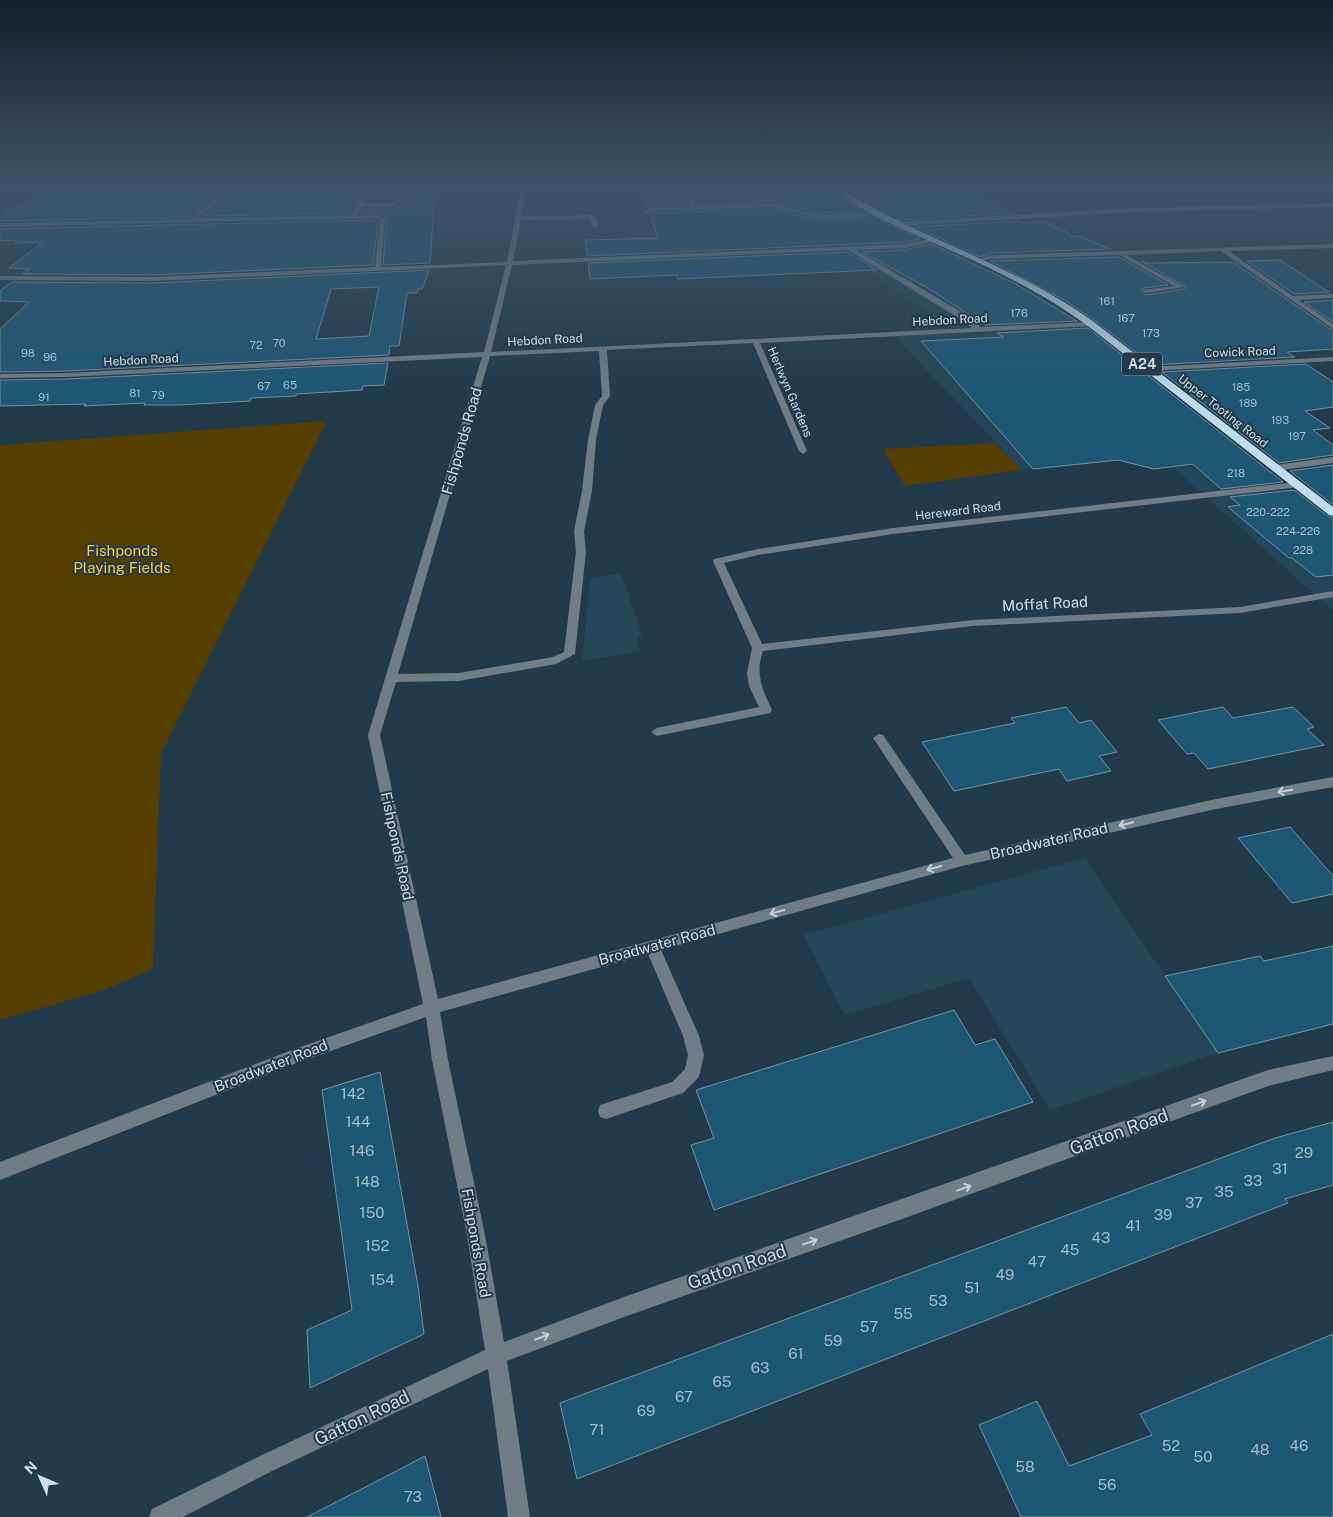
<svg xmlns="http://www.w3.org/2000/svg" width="1333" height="1517" font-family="'Public Sans',sans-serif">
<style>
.built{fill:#234659}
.green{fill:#543f00}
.building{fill:#1e5774;stroke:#7390a1;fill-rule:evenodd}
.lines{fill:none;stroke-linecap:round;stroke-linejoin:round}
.minor{fill:#707d84;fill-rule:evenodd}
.highway{fill:#bddcef;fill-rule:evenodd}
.oneway{stroke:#c0cfd8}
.labels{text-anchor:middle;stroke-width:4;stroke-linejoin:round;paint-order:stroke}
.far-number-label{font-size:11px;fill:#a2bcca}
.far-street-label{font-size:12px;fill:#cedde7;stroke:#213b4a}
.shield{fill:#213b4a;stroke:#9aacb8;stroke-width:1}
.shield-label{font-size:14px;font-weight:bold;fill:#cedde7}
.street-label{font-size:15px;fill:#cedde7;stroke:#213b4a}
.park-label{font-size:15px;fill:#fac73f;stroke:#213b4a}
.near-number-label{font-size:15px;fill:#a2bcca}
.near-street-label{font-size:18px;fill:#cedde7;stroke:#213b4a}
</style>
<rect width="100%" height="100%" fill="#213b4a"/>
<g class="built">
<path d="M748 187H819L863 218 1026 293 1222 450 1333 535V611L1173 467 1154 469 1118 460 1022 470 900 342 895 331 951 328 839 253 808 244 792 218 765 204Z"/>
<path d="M621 573 642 635 637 637 640 652 582 661 590 578Z"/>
<path d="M1085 858 1218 1053 1050 1110 969 978 845 1015 803 935Z"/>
</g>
<g class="green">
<path d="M327 421 161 754 153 969 104 990 0 1020V445Z"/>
<path d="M995 443 1022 470 905 486 883 449Z"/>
</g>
<g class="building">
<path d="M50 187H225L190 217 0 221V218Z"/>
<path d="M235 187H443L434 205 430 263 383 265 387 217 376 212 361 213 363 209H391L403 204 405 198H421L424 192 365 193 359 196 351 213 203 216Z"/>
<path d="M642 187H666L668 193 682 191 688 204 653 205 648 207Z"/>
<path d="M736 187H739L753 202 698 204 691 193 692 190Z"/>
<path d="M749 187H812L820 195 836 194 862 211 819 213 773 201 764 202Z"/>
<path d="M912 187H952L966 201 994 200 1010 213 901 220 852 193H859L865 189Z"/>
<path d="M773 209 819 221H846L873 217 920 239 905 242 587 256 585 240 658 238 650 214 654 213Z"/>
<path d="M375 220 378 222 373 265 152 275 22 274 29 269 9 268 43 242 15 243 17 240 0 241V229Z"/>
<path d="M1019 221 1021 223 1041 221 1066 231 1072 237 1079 236 1111 249 991 253 980 257 916 227Z"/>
<path d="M932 244 1016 284 1077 321 985 325 928 288 862 252 905 250Z"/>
<path d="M848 252 877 270 678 279 677 275 590 279 588 263Z"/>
<path d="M1119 257 1168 285 1144 288 1142 292 1146 295 1184 289 1186 287 1141 261 1147 263 1233 262 1333 331V349L1287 352 1295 357 1152 365 1095 321 1064 300 990 261Z"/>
<path d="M1280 260 1329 292 1294 294 1247 261Z"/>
<path d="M429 270 422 289H418L417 293H407L399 346H390L389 355 66 371 0 372V329L29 302 0 301V291L12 282 152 283ZM379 287 369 336 316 339 331 289Z"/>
<path d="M1333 300V322L1304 302Z"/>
<path d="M1088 328 1283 482 1221 489 1193 464 1154 469 1118 460 1033 469 921 341 1004 337 997 333Z"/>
<path d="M388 363 384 385 363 386 362 390 296 394V396L251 398 250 401 179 405H144L145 403 84 406 86 404 0 406V380L66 379Z"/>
<path d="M1306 364 1333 382V407L1305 411 1330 428 1313 430 1333 445V455L1279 463 1162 372Z"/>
<path d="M1333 465V505L1290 471Z"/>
<path d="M1294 490 1328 516 1333 518V575L1316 577 1292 558H1289L1228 507 1240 505 1230 497Z"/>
<path d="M1066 707 1079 723 1091 720 1117 752 1099 756 1111 771 1067 781 1059 769 954 791 922 742 1015 723 1011 718Z"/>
<path d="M1223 707 1233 718 1293 707 1314 727 1307 729 1324 745 1208 769 1194 753 1187 754 1158 720Z"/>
<path d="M1290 827 1333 876V894L1292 903 1238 838Z"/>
<path d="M1333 946V1024L1218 1053 1165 976 1260 956 1264 961Z"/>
<path d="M954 1010 975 1045 995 1039 1033 1102 714 1210 691 1145 714 1138 696 1090Z"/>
<path d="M380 1072 418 1286 424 1334 310 1388 307 1330 352 1310 322 1090Z"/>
<path d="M1333 1122V1185L1285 1199 1288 1203 577 1479 560 1403 1275 1138Z"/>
<path d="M1333 1334V1517H1021L979 1425 1037 1401 1069 1466 1152 1435 1140 1414Z"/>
<path d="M425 1456 441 1517H307L385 1477Z"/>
</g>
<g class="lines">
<g class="minor">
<path d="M0 187H6L0 191Z"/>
<path d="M227 187H233L198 218 352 215 361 197 366 195 423 193 421 196H404L402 202 390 207H362L358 215 376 214 385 218 381 267 507 262 521 187H527L521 216 593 215 596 217 598 226 593 227 590 219 521 220 513 261 905 244 934 238 937 240 936 241 905 248 856 250 963 313 981 327 1091 322 1095 324 1091 326 760 343 807 451 803 454 799 451 753 343 607 350 610 396 603 405 596 440 592 491 584 531 586 552 575 654 556 664 459 681 396 682 380 735 438 999 953 858 873 738 879 734 883 735 965 855 1216 799 1333 777V787L1216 809 962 866 661 950 699 1036 704 1055 700 1073 698 1078 683 1093 606 1119 600 1117 598 1111 600 1105 672 1082 685 1069 688 1055 683 1036 648 954 440 1012 448 1060 485 1235 504 1342 624 1297 1268 1070 1333 1056V1070L1268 1086 902 1219 624 1317 507 1361 530 1517H508L488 1369 272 1471 183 1517H149L152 1509 258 1457 485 1350 467 1235 432 1060 426 1017 294 1064 0 1180V1162L292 1050 423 1004 368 735 482 357 66 377 0 378V374L66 373 484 352 506 265 152 281 0 280V276L152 277 375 267 380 222 379 219 375 218 0 227V223L191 219ZM398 197 397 200 389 203H363L369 198ZM848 250 957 317 972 328 491 352 512 265ZM599 351 602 396 595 405 588 440 582 491 574 531 576 552 564 652 553 657 459 673 398 674 490 356Z"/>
<path d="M685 187H693L690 189 689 193 697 206 757 204 741 187H747L763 204 773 203 819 215 877 212 880 214 846 219H819L773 207 654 211 644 214 641 212 653 207 691 206 683 193Z"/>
<path d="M958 187H964L985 199 980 200Z"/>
<path d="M1333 203V207L1134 212 897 226 894 224 897 222 1134 208Z"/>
<path d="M1333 244V248L1229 251 1293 296 1333 294V298L1299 300 1333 324V329L1221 251 1126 255 1184 287 1146 293 1144 292V290L1174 286 1119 255 991 259 980 262 977 260 991 255Z"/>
<path d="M1333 357V361L1148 371 1144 369 1148 367Z"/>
<path d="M1333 457V463L1276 471 1272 468 1276 465Z"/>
<path d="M1297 482 1300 483V487L893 534 758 555 724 563 762 644 973 620 1240 607 1333 591V597L1240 613 973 626 763 651C755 674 762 689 772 710L770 713 657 736 651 732 657 728 759 707 749 686 747 673 752 648 713 561 714 559 758 549 893 528Z"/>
</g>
<path class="highway" d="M831 187H838C921 240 1014 264 1094 322L1333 507V516L1329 515 1088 326C1042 292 993 269 941 246 909 232 855 210 831 187Z"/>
</g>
<defs><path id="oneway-shaft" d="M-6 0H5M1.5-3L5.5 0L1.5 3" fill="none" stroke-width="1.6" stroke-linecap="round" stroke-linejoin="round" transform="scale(1.25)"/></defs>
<g class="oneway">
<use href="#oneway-shaft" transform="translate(1285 791) rotate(170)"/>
<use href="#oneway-shaft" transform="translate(1126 824) rotate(167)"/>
<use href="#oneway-shaft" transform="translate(934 868) rotate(165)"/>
<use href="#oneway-shaft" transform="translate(777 912) rotate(165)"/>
<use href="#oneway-shaft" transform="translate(1199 1103) rotate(-20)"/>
<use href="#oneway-shaft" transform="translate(964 1188) rotate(-20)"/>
<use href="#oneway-shaft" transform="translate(810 1242) rotate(-19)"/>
<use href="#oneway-shaft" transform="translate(542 1337) rotate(-21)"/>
</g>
<linearGradient id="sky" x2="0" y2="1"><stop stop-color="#122029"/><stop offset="0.47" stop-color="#3d556b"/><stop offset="1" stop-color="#3d556b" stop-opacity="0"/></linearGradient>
<rect width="1333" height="399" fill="url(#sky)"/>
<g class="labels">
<g class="far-number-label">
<text x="1107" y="305">161</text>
<text x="1019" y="317">176</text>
<text x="1126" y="322">167</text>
<text x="1151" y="337">173</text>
<text x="279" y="347">70</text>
<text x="256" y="349">72</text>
<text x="28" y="357">98</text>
<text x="50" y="361">96</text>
<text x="290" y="389">65</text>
<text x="264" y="390">67</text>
<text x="1241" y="391">185</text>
<text x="135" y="397">81</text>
<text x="158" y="399">79</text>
<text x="44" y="401">91</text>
<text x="1248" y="407">189</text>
<text x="1280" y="424">193</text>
<text x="1297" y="440">197</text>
<text x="1236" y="477">218</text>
<text x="1268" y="516">220-222</text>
<text x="1298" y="535">224-226</text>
<text x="1303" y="554">228</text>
</g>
<g class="far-street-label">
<text transform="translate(950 320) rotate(-3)" y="4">Hebdon Road</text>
<text transform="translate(545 340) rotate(-3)" y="4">Hebdon Road</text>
<text transform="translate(1240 352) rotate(-2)" y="4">Cowick Road</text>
<text transform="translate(141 360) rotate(-3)" y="4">Hebdon Road</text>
<text transform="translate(790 392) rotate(67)" y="4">Herlwyn Gardens</text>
<text transform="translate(1223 411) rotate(38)" y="4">Upper Tooting Road</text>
<text transform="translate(958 511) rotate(-7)" y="4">Hereward Road</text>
</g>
<rect class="shield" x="1122" y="352.5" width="40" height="23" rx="4"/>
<g class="shield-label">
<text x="1142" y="369">A24</text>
</g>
<g class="street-label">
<text transform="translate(462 441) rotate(-74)" y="5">Fishponds Road</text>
<text transform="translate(1045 604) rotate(-3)" y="5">Moffat Road</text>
<text transform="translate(1049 841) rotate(-13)" y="5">Broadwater Road</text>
<text transform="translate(397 846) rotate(78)" y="5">Fishponds Road</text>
<text transform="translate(657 945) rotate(-15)" y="5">Broadwater Road</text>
<text transform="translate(271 1066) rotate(-21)" y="5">Broadwater Road</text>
<text transform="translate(476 1243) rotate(80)" y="5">Fishponds Road</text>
</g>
<g class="park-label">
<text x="122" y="556">Fishponds<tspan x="122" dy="17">Playing Fields</tspan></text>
</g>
<g class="near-number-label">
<text x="353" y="1099">142</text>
<text x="358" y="1127">144</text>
<text x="362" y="1156">146</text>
<text x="1304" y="1158">29</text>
<text x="1280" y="1174">31</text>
<text x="1253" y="1186">33</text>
<text x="367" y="1187">148</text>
<text x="1224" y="1197">35</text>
<text x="1194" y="1208">37</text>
<text x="372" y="1218">150</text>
<text x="1163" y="1220">39</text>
<text x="1133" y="1231">41</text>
<text x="1101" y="1243">43</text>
<text x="377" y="1251">152</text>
<text x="1070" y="1255">45</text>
<text x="1037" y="1267">47</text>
<text x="1005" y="1280">49</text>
<text x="382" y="1285">154</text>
<text x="972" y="1293">51</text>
<text x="938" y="1306">53</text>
<text x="903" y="1319">55</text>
<text x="869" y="1332">57</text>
<text x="833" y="1346">59</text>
<text x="796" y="1359">61</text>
<text x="760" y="1373">63</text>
<text x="722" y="1387">65</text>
<text x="684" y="1402">67</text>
<text x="646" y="1416">69</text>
<text x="597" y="1435">71</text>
<text x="1171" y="1451">52</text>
<text x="1299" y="1451">46</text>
<text x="1260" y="1455">48</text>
<text x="1203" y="1462">50</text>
<text x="1025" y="1472">58</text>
<text x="1107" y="1490">56</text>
<text x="413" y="1502">73</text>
</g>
<g class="near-street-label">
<text transform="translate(1119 1132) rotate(-20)" y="6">Gatton Road</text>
<text transform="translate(737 1267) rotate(-19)" y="6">Gatton Road</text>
<text transform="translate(362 1418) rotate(-26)" y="6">Gatton Road</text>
</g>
</g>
<g transform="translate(40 1477) rotate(315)" stroke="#213b4a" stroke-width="4" paint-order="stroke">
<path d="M0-4L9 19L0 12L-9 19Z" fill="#cedde7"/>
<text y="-8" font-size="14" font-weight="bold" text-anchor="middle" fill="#cedde7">N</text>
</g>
</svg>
